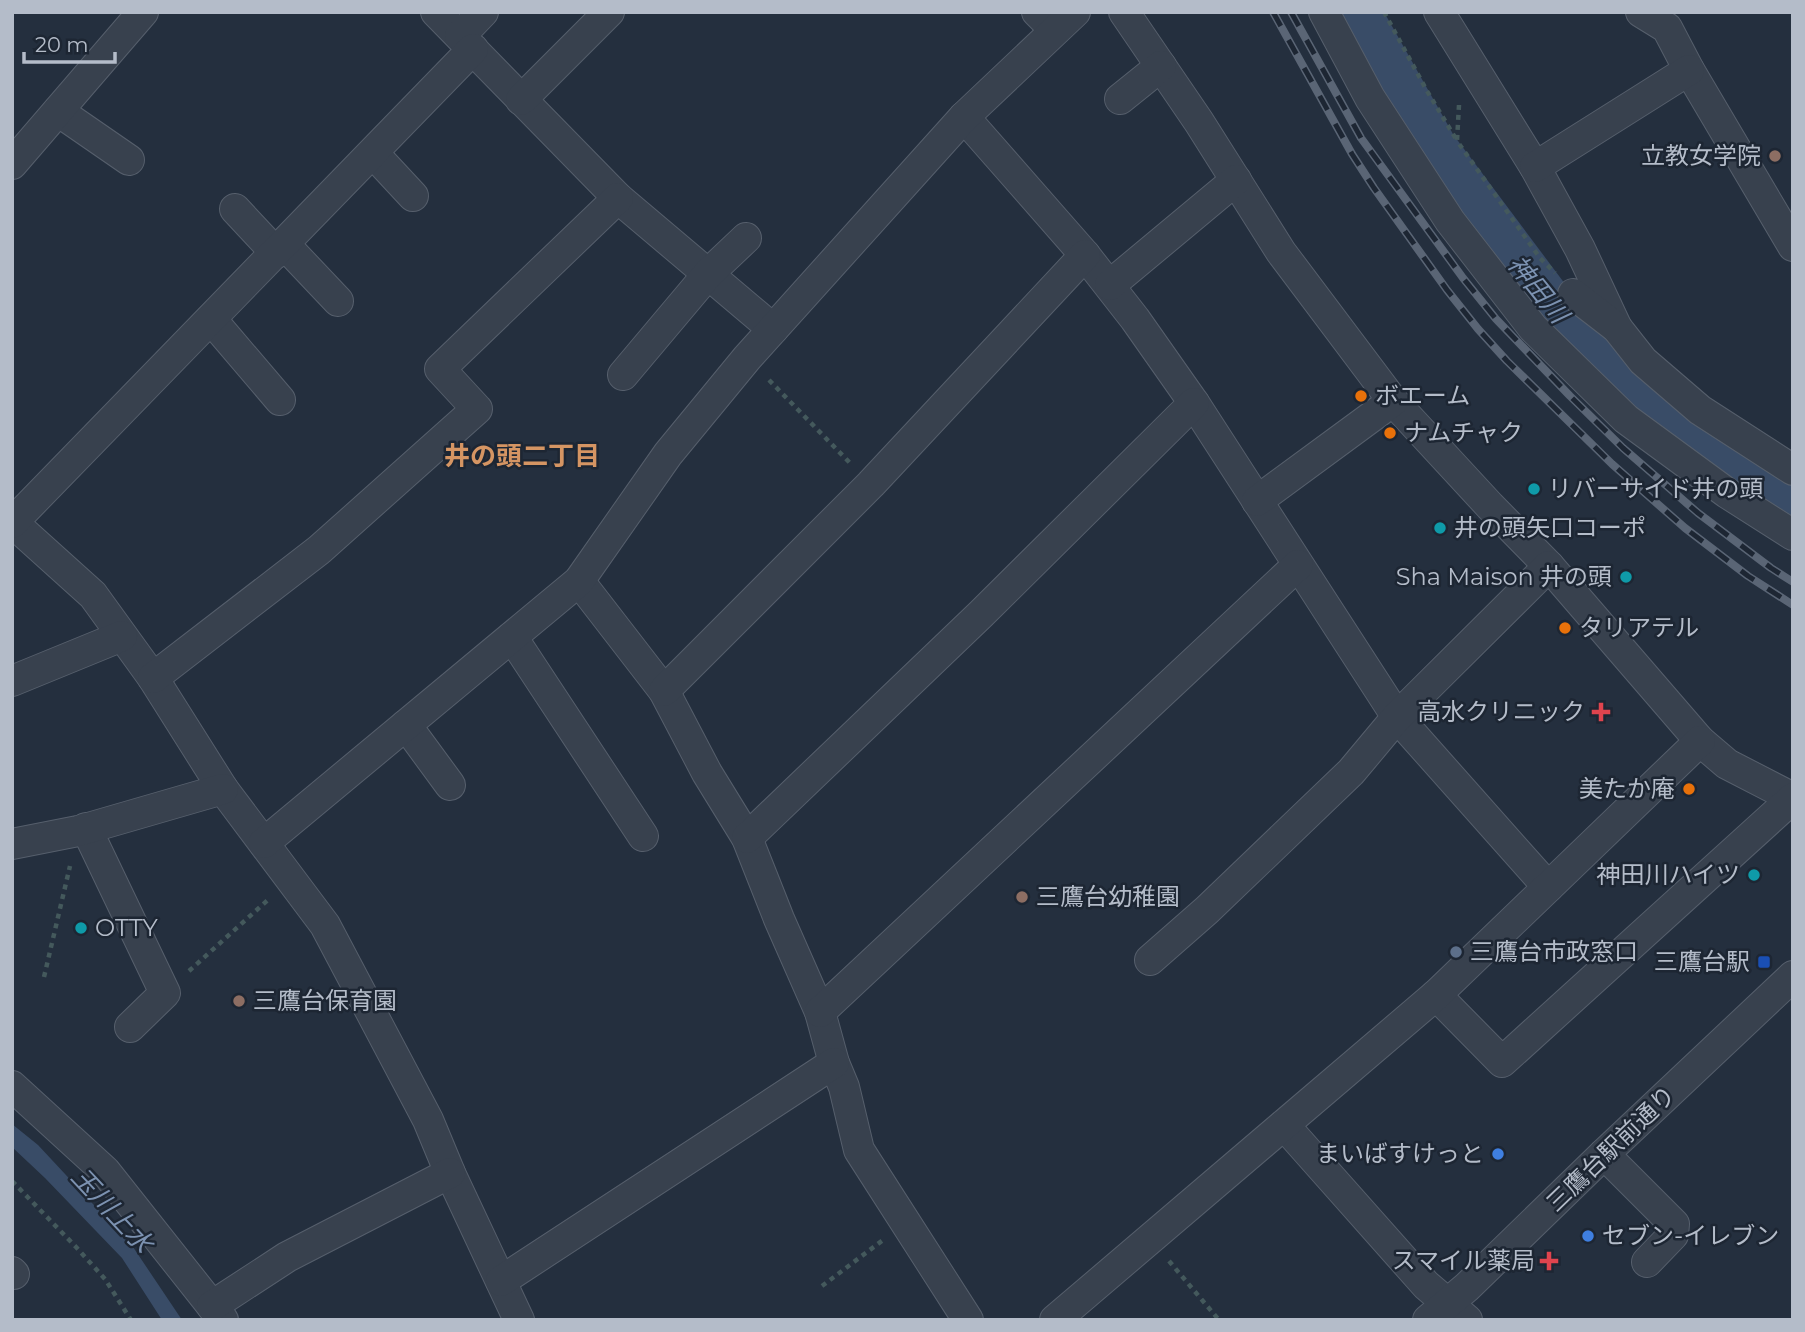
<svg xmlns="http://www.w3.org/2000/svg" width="1805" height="1332" font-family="Montserrat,'Noto Sans JP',sans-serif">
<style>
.water{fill:#394c67}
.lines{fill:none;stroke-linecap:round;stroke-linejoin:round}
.river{stroke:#394c67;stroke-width:54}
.minor-casing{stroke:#565f6c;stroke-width:32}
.path{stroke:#44595c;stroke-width:4.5;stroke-dasharray:5 5;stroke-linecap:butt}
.minor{stroke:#38414e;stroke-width:30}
.rail-casing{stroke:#5a6575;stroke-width:8}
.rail{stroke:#1d2633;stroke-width:5;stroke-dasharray:16;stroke-linecap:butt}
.education-dot{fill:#8d6e63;stroke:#1d2633;stroke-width:2.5}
.food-dot{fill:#e8710a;stroke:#1d2633;stroke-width:2.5}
.culture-dot{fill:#0f9aa8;stroke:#1d2633;stroke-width:2.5}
.health-dot{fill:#e0444e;stroke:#1d2633;stroke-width:2.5}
.service-dot{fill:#5c6f8a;stroke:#1d2633;stroke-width:2.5}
.transit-dot{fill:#1a4fb4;stroke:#1d2633;stroke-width:2.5}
.shop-dot{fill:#3f7fe0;stroke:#1d2633;stroke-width:2.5}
.labels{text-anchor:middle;stroke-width:5;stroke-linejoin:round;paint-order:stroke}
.poi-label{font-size:24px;fill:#b4bcc9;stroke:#1d2633;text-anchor:start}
.street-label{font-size:24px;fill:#b4bcc9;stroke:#1d2633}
.water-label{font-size:26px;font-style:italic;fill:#7c92b1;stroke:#1d2633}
.neighbourhood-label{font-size:26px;font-weight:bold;fill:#d59563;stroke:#1d2633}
</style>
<rect width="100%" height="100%" fill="#242f3e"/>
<path class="water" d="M12 1124 38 1145 133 1247 182 1320H162L122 1258 45 1178 12 1147Z"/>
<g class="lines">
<path class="river" d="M1353 12 1431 150 1553 313 1666 414 1793 504"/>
<g class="minor-casing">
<g id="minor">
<path d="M436 12 618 198 773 329"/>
<path d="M1037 12 1055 30"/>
<path d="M1124 12 1199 122 1281 252 1393 401 1490 506 1549 566 1700 741 1727 764 1793 798"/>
<path d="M1324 12 1370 98 1450 221 1533 328 1626 419 1727 493 1793 535"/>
<path d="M1439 12 1535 167 1580 249 1617 328"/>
<path d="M1641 12 1667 28 1689 70 1793 246"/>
<path d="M460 36 483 12"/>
<path d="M1120 99 1161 66"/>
<path d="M521 100 609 12"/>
<path d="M58 111 129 160"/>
<path d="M964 117 1085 255 1135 319 1194 403 1397 717 1548 887"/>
<path d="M373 153 413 196"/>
<path d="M12 164 143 12"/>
<path d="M1535 167 1689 70"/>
<path d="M235 209 276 253"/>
<path d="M284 244 338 301"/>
<path d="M1110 285 1236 180"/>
<path d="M1573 294 1617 328 1643 361 1700 410 1793 470"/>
<path d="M211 319 280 400"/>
<path d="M623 375 708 274 746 238"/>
<path d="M1257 501 1393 401"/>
<path d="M12 522 93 595 153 678 223 789 325 925 428 1120 450 1173 519 1320"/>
<path d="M12 523 473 49"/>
<path d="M579 581 664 691 707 773 747 838 779 919 820 1012 834 1063 844 1087 859 1150 968 1320"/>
<path d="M512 637 643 836"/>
<path d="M153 678 319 550 477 409 440 369 618 198"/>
<path d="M12 681 122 636"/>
<path d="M664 691 871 484 1085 255"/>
<path d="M406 725 450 785"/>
<path d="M86 828 165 993 130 1027"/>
<path d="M747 838 981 614 1194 403"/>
<path d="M264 843 579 581 668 454 747 358 964 117 1075 12"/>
<path d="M12 844 78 831 223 789"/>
<path d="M1150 960 1207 910 1351 772 1397 717 1549 566"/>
<path d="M1436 995 1502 1062 1793 798"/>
<path d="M820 1012 1298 565"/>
<path d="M12 1086 105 1171 223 1320"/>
<path d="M1284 1125 1426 1285 1467 1320"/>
<path d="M1604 1154 1674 1224 1673 1235 1647 1262"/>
<path d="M12 1272 14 1274"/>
<path d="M501 1281 834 1063"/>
<path d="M212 1306 287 1257 450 1173"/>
<path d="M1055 1320 1436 995 1700 741"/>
<path d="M1428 1320 1467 1287 1604 1154 1793 976"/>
</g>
</g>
<g class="path">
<path d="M1384 12 1427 91 1456 139"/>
<path d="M1459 105 1457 141 1540 258 1555 273"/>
<path d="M769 380 851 464"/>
<path d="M189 971 270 898"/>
<path d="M44 977 70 866"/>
<path d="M12 1181 76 1247 105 1279 131 1320"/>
<path d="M1169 1261 1219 1320"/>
<path d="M822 1286 883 1240"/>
</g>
<use href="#minor" class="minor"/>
<g class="rail-casing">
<g id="rail">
<path d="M1273 12 1352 154 1374 188 1447 290 1478 329 1507 361 1612 464 1685 528 1748 576 1793 605"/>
<path d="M1291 12 1361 138 1463 278 1496 319 1570 396 1623 448 1698 513 1771 568 1793 582"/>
</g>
</g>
<use href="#rail" class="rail"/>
</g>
<g class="education-dot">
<circle cx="1775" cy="156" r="7"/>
<circle cx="1022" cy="897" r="7"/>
<circle cx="239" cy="1001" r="7"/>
</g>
<g class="food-dot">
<circle cx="1361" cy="396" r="7"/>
<circle cx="1390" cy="433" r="7"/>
<circle cx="1565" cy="628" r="7"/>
<circle cx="1689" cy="789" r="7"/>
</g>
<g class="culture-dot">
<circle cx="1534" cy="489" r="7"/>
<circle cx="1440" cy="528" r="7"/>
<circle cx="1626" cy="577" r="7"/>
<circle cx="1754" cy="875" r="7"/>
<circle cx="81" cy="928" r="7"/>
</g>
<g class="health-dot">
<path d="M1597.5 701.5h7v7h7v7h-7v7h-7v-7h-7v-7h7z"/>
<path d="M1545.5 1250.5h7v7h7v7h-7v7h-7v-7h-7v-7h7z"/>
</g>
<circle class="service-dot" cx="1456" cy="952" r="7"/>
<rect class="transit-dot" x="1757" y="955" width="14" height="14" rx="3.5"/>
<g class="shop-dot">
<circle cx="1498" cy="1154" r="7"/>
<circle cx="1588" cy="1236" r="7"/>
</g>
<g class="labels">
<g class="poi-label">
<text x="1761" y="164" text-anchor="end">立教女学院</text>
<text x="1375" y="404">ボエーム</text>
<text x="1404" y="441">ナムチャク</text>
<text x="1548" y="497">リバーサイド井の頭</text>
<text x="1454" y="536">井の頭矢口コーポ</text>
<text x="1612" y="585" text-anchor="end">Sha Maison 井の頭</text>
<text x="1579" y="636">タリアテル</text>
<text x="1585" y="720" text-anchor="end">高水クリニック</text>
<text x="1675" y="797" text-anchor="end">美たか庵</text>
<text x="1740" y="883" text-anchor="end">神田川ハイツ</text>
<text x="1036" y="905">三鷹台幼稚園</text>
<text x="95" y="936">OTTY</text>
<text x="1470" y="960">三鷹台市政窓口</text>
<text x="1750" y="970" text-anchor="end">三鷹台駅</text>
<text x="253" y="1009">三鷹台保育園</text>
<text x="1484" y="1162" text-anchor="end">まいばすけっと</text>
<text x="1602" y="1244">セブン-イレブン</text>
<text x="1535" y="1269" text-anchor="end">スマイル薬局</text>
</g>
<g class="street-label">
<text transform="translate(1611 1149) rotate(-44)" y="8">三鷹台駅前通り</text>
</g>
<g class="water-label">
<text transform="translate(1538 289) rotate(51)" y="9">神田川</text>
<text transform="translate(112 1210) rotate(47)" y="9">玉川上水</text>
</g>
<g class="neighbourhood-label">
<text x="522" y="465">井の頭二丁目</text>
</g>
</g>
<rect width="1805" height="1332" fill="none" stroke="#b4bcc9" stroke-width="28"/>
<path d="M24 52v10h91v-10" fill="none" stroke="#b4bcc9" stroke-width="3.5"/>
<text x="35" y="52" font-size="21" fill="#b4bcc9" stroke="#1d2633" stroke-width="5" paint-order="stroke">20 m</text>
</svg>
